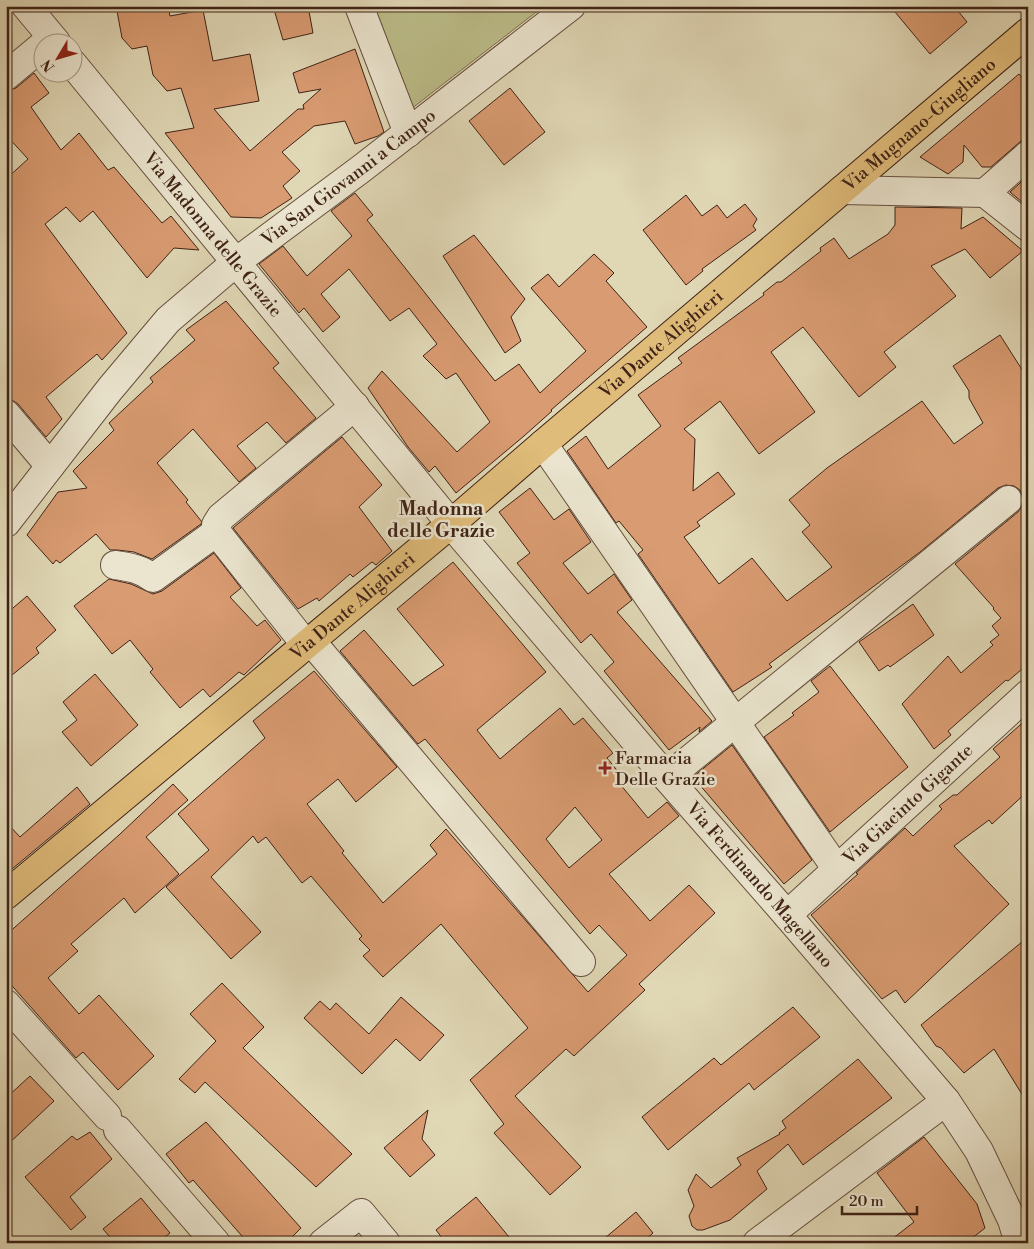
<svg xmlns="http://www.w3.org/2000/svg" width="1034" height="1249" font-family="'Libre Bodoni',serif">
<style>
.green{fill:#bbbc88;stroke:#7d6f50}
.building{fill:#d99b71;stroke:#3f2217;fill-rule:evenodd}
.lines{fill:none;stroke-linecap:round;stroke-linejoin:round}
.minor-casing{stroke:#674f3e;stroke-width:30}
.major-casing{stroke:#3f2217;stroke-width:30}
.minor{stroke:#ebe5cf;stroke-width:28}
.major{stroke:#e0bc7a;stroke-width:28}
.poi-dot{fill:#8f2418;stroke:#ebe5cf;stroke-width:2}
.labels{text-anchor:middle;stroke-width:5;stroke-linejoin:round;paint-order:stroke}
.street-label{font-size:18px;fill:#3f2217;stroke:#ebe5cf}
.poi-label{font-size:18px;fill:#3f2217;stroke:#ebe5cf;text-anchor:start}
.neighbourhood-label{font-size:19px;font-weight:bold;fill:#3f2217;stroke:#ebe5cf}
</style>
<rect width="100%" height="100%" fill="#e0d7b5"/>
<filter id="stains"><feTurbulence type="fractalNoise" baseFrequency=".004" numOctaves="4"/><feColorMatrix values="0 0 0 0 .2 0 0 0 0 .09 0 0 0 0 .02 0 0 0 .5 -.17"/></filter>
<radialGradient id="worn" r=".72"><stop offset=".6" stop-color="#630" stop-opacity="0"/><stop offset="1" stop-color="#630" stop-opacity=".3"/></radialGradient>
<path class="green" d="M370 6H544L411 109Z"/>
<g class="building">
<path d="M141 6H168L170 16 203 10 213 61 250 54 259 101 214 109 250 151 298 109H304L303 105 321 89 299 93 293 73 355 49 384 132 378 136 355 144 345 121 314 126 282 152 300 171 283 186 292 198 261 218 231 217 165 133 194 128 181 88 167 91 153 75 147 46 132 49 122 38 117 11Z"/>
<path d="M273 6H308L313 33 283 40Z"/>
<path d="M890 6H954L967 22 930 54Z"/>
<path d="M34 73 49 93 31 107 61 150 79 133 108 170 114 167 162 223 171 216 199 250 174 248 147 278 93 211 80 222 66 207 45 224 127 333 102 360 97 354 46 397 62 419 46 437 18 404 12 400 6 399V179L28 159 6 135V91L16 88Z"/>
<path d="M1019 74 1028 85V135L991 167H982L964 145 963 162 948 174 920 157Z"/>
<path d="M510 88 545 132 504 165 469 121Z"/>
<path d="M1028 176V207L1010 192Z"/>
<path d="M355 193 373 215 367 220 495 381 519 364 540 393 586 351 531 288 548 274 559 287 594 254 614 273 606 281 647 327 551 410 552 411 524 436 456 493 435 466 429 472 408 447 368 388 382 371 457 452 490 422 456 373 446 379 423 356 437 344 409 308 390 321 349 269 321 294 340 317 323 332 304 308 299 313 259 264 283 246 307 276 352 236 331 211Z"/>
<path d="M686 195 702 216 717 205 727 218 745 204 757 219 753 226 756 230 702 269 703 271 686 285 643 230Z"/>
<path d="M895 207 962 208 961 229 983 217 1023 251 990 278 965 249 931 266 956 296 884 352 896 367 859 397 803 327 771 352 815 412 759 454 720 401 684 429 695 439 693 491 718 472 735 494 697 522 700 526 684 537 719 584 752 558 787 601 832 567 802 532 810 525 789 500 827 468 922 401 954 444 983 423 969 398V391L953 366 1000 335 1028 379V664L1008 681 1006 680 957 723 948 731 951 735 934 749 902 704 948 656 961 673 993 645 990 642 999 635 992 626 1001 618 993 609 994 608 955 564 1018 512 1022 506 1023 498 1020 490 1014 486 1006 485 998 488 920 552 769 664 772 667 733 692 638 554 643 550 619 521 616 523 567 451 586 436 608 469 661 426 638 395 682 363 678 358 764 295 763 293 777 282H781L821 251 820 248 834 238 849 259 888 234 895 225Z"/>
<path d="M474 235 525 299 511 317 521 341 505 353 443 256Z"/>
<path d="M226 301 279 363 273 368 316 418 286 443 267 422 237 446 256 468 239 482 193 429 157 463 188 500 186 502 202 522 201 524 152 559 134 552 117 550H110L96 534 60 563 56 560 53 564 27 535 58 492 87 488 73 471 114 430 109 423 153 382 150 378 195 340 186 330Z"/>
<path d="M342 437 382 485 359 507 392 551 376 565 372 562 353 577 350 574 319 601 317 598 298 609 233 528Z"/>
<path d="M530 488 554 520 569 509 591 542 563 563 588 594 614 574 632 600 617 612 712 721 699 732 700 727 669 750 604 671 614 662 591 634 581 643 517 563 530 553 499 512Z"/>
<path d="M214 553 241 588 230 597 257 626 265 620 281 640 244 675 239 672 210 697 203 689 180 708 150 672 153 669 130 640 112 654 74 606 109 579 131 584 153 594 162 591Z"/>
<path d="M453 562 546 672 477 730 500 759 560 708 574 725 583 718 613 753 607 758 620 774 615 778 648 818 667 802 679 816 609 874 650 921 689 885 715 913 639 984 645 990 574 1056 566 1049 515 1096 581 1167 550 1195 494 1133 504 1124 470 1080 528 1028 441 924 383 977 363 956 370 950 359 939 362 936 311 876 302 883 266 837 258 843 253 836 211 877 261 932 231 959 166 887 209 850 178 814 265 738 253 721 314 671 397 767 356 802 338 779 307 804 344 851 342 853 383 903 437 854 430 845 446 829 588 992 627 955 599 925 590 934 425 739 418 744 340 651 364 630 413 686 444 665 397 609ZM575 807 602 840 569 868 546 839Z"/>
<path d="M27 596 56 630 36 648 39 653 6 680V614Z"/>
<path d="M913 604 934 635 890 667 888 665 879 671 859 642Z"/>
<path d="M830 666 908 767 830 832 764 737 794 715 792 713 819 692 811 681Z"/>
<path d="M95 674 138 725 91 766 62 732 77 720 63 702Z"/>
<path d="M1028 718V791L992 824 989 820 954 846 1009 904 905 1003 896 990 882 999 811 915 858 874 856 873 905 828 913 836 942 809 939 806 953 795H957L1000 757 993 749Z"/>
<path d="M732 745 812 860 784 884 693 777Z"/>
<path d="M173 784 188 800 146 837 179 874 135 913 124 898 71 944 78 951 48 978 79 1014 99 995 154 1056 118 1090 83 1052 76 1058 6 979V935L119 835Z"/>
<path d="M77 787 90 804 6 874V822L20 837Z"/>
<path d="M1028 937V1104L994 1049 964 1073 941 1048 936 1046 921 1025Z"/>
<path d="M222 983 264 1027 243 1048 352 1154 316 1187 205 1082 195 1093 179 1079 216 1041 190 1014Z"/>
<path d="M401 997 444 1035 420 1061 396 1039 362 1074 304 1018 320 1001 330 1010 336 1003 369 1034Z"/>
<path d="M793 1007 820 1037 754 1090 749 1083 668 1150 642 1117 714 1058 721 1065Z"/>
<path d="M858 1059 892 1098 803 1165 788 1144 757 1171 767 1189 730 1220 703 1230H697L692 1226 689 1216 694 1206 688 1190 696 1174 711 1188 741 1165 737 1158 780 1134 779 1133 786 1128 782 1121Z"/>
<path d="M30 1076 54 1101 6 1146V1098Z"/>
<path d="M428 1110 422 1139 435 1155 410 1177 384 1148Z"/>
<path d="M206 1122 301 1228 286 1243H248L193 1180 189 1183 166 1154Z"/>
<path d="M90 1132 112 1159 70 1197 86 1217 71 1230 25 1177 72 1136 77 1140Z"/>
<path d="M924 1137 977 1204 985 1228 966 1243H887L914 1222 877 1173Z"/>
<path d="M476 1197 514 1243H446L436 1230Z"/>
<path d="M141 1198 170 1233 158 1243H115L103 1229Z"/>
<path d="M636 1212 653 1233 642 1243H599Z"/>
</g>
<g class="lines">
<g class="minor-casing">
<g id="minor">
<path d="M26 6 56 42"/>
<path d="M359 6 408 133"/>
<path id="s1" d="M72 63 451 524 667 778 787 915 946 1101 979 1151 1012 1220 1019 1243"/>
<path d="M6 76 42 46"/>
<path d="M842 190 985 193 1028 155"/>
<path d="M985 193 1028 227"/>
<path d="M6 414 50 466"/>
<path d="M543 444 836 868"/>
<path id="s2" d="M6 523 110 389 168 320 236 262 361 169 571 6"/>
<path d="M115 565C130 567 141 569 153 578L211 536 218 534"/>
<path d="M311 641 581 962"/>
<path d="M306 645 218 534 216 525 221 517 355 406"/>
<path d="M667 778 1008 500"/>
<path id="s3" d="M787 915 1028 694"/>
<path d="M6 1004 107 1116"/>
<path d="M118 1130 216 1243"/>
<path d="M323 1243 361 1213 386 1243"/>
<path d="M757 1243 946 1101"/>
</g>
</g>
<g class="major-casing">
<g id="major">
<path id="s4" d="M6 895 446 528 543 444 1028 32"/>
</g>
</g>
<use href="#minor" class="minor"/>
<use href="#major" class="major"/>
</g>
<path class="poi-dot" d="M602.5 760.5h5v5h5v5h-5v5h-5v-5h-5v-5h5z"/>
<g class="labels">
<g class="street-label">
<text dy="6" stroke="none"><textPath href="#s4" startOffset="1195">Via Mugnano-Giugliano</textPath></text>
<text dy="6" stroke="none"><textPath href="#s2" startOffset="490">Via San Giovanni a Campo</textPath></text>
<text dy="6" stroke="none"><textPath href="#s1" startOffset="222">Via Madonna delle Grazie</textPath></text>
<text dy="6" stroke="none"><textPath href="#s4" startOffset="856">Via Dante Alighieri</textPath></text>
<text dy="6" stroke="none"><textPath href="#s4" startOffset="451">Via Dante Alighieri</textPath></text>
<text dy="6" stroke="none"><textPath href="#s3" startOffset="164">Via Giacinto Gigante</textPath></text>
<text dy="6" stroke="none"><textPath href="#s1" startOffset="1072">Via Ferdinando Magellano</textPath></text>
</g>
<g class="poi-label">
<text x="615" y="764">Farmacia<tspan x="615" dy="21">Delle Grazie</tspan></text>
</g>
<g class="neighbourhood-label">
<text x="441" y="515">Madonna<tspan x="441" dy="22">delle Grazie</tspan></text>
</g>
</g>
<rect width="1034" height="1249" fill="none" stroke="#e0d7b5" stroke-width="25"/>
<rect x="8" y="8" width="1019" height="1234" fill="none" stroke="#3f2217" stroke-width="2.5"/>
<rect x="12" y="12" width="1009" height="1224" fill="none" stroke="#3f2217"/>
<g transform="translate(58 58) rotate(232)"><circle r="24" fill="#ebe5cf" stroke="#a69785"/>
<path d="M0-4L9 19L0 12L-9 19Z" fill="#8f2418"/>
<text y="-8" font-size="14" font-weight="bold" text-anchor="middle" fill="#3f2217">N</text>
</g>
<path d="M842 1206v8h75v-8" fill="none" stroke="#3f2217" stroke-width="2.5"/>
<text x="849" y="1206" font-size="15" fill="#3f2217" stroke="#ebe5cf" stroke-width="4" paint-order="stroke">20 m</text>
<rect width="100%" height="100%" filter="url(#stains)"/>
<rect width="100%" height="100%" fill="url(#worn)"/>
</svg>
